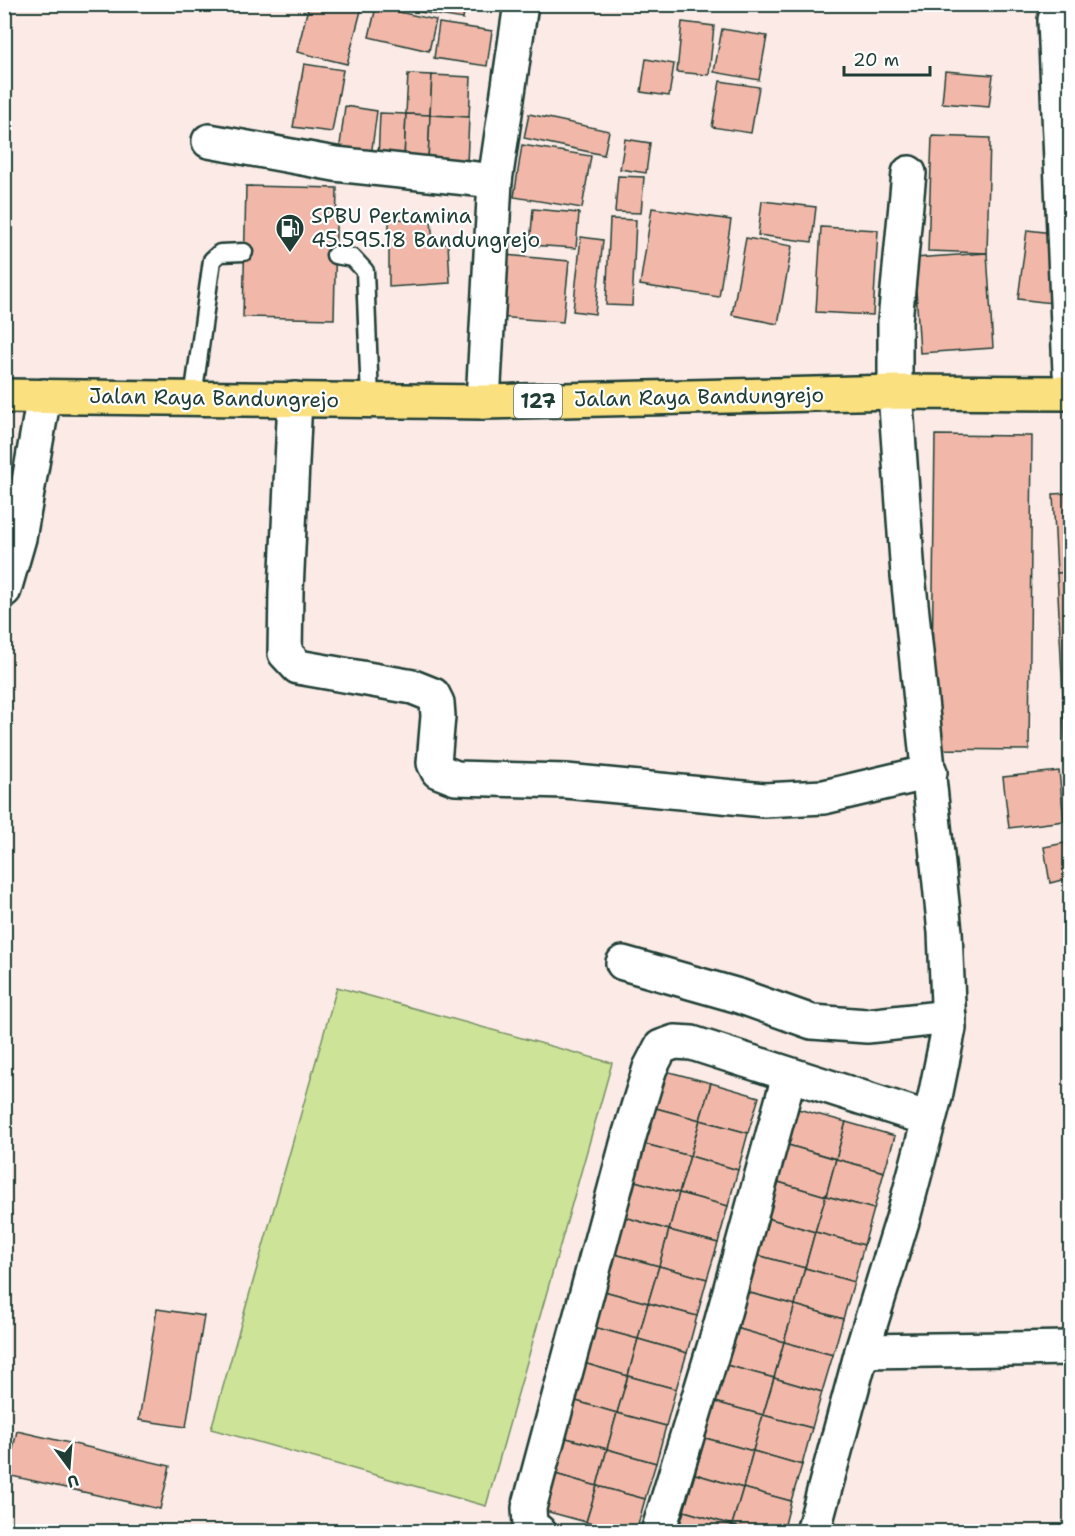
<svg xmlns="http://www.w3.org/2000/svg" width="1075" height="1536" font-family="'Shantell Sans',sans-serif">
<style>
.green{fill:#cce398;stroke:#769066;stroke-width:1.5}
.building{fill:#f1b8a9;stroke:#1f3d34;stroke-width:1.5}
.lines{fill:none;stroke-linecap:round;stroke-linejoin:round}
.service-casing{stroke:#1f3d34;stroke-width:21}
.minor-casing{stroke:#1f3d34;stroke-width:38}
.primary-casing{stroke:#1f3d34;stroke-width:38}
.service{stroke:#fff;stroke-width:16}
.minor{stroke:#fff;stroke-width:33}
.primary{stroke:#fbe080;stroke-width:33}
.labels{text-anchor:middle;stroke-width:4.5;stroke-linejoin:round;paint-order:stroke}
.shield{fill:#fff;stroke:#627771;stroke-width:1.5}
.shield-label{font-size:20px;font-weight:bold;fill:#1f3d34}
.poi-label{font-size:21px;fill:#1f3d34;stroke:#fff;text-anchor:start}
.street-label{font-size:21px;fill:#1f3d34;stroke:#fff}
</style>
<rect width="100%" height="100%" fill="#fbeae5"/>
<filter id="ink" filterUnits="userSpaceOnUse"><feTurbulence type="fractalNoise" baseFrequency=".0167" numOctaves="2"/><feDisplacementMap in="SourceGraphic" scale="12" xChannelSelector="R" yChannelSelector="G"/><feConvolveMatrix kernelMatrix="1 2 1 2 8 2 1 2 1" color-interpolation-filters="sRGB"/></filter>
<g filter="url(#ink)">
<path class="green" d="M337 987 612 1063 486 1506 211 1429Z"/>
<g class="building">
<path d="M309 4 362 7 347 64 297 52Z"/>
<path d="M414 4H465L463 19 413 11Z"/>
<path d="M376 7 436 20 429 51 369 37Z"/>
<path d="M682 22 714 26 709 75 677 72Z"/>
<path d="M439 23 492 31 487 66 434 58Z"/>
<path d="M722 29 767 36 759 80 714 72Z"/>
<path d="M646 59 674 64 669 96 641 92Z"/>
<path d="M304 64 343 70 332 132 293 127Z"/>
<path d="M945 71 993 75 989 107 942 103Z"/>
<path d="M408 74 432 75 430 115 406 114Z"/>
<path d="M432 75 471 77 469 117 430 115Z"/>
<path d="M720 81 759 87 751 133 712 127Z"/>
<path d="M345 106 377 111 371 156 339 153Z"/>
<path d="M380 113 406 114 404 161 378 160Z"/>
<path d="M406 114 430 115 428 162 404 161Z"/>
<path d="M529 114 609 131 604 155 524 138Z"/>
<path d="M430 115 469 117 467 164 428 162Z"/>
<path d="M932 136 990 138 987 253 928 251Z"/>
<path d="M625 139 650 143 646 173 620 169Z"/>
<path d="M522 145 591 156 582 208 514 197Z"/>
<path d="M618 176 644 177 641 213 615 212Z"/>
<path d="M246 186 337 188 334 319 243 317Z"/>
<path d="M762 201 816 207 812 242 758 235Z"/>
<path d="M652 208 731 220 719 297 640 285Z"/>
<path d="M533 209 579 213 576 248 530 245Z"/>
<path d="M389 219 431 220 433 243H448L450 283 389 287Z"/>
<path d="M610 219 636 220 632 306 606 305Z"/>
<path d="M821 227 878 230 873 315 816 312Z"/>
<path d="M1027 230 1061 234 1052 303 1018 299Z"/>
<path d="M581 237 603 240 595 314 573 311Z"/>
<path d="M746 238 792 246 778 324 732 315Z"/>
<path d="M987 253 993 348 920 353 914 258Z"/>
<path d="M505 255 569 261 563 322 499 317Z"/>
<path d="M935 435 1032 436 1029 750 931 749Z"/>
<path d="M1070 493V572L1057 573 1053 494Z"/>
<path d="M1070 572V760H1066L1057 573Z"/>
<path d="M1067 765H1070V811L1066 810Z"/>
<path d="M1059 771 1064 821 1009 828 1003 777Z"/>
<path d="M1070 842V878L1050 883 1044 847Z"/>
<path d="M662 1070 711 1083 700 1120 652 1107Z"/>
<path d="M711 1083 759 1097 748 1133 700 1120Z"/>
<path d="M652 1107 700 1120 690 1156 641 1143Z"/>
<path d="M798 1109 846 1122 836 1159 788 1145Z"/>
<path d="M700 1120 748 1133 738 1170 690 1156Z"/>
<path d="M846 1122 895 1136 884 1172 836 1159Z"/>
<path d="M641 1143 690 1156 679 1193 631 1180Z"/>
<path d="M788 1145 836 1159 826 1196 778 1182Z"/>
<path d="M690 1156 738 1170 728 1206 679 1193Z"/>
<path d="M836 1159 884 1172 874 1209 826 1196Z"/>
<path d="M631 1180 679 1193 669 1230 621 1216Z"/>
<path d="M778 1182 826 1196 815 1232 767 1218Z"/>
<path d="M679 1193 728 1206 718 1243 669 1230Z"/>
<path d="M826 1196 874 1209 864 1245 815 1232Z"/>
<path d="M621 1216 669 1230 659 1266 611 1253Z"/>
<path d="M767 1218 815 1232 805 1268 757 1255Z"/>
<path d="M669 1230 718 1243 707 1279 659 1266Z"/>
<path d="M815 1232 864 1245 854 1282 805 1268Z"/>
<path d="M611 1253 659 1266 648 1303 600 1290Z"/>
<path d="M757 1255 805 1268 795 1305 746 1292Z"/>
<path d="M659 1266 707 1279 697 1316 648 1303Z"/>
<path d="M805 1268 854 1282 843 1319 795 1305Z"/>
<path d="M600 1290 648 1303 638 1339 590 1326Z"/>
<path d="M746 1292 795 1305 784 1342 736 1328Z"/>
<path d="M648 1303 697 1316 687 1353 638 1339Z"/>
<path d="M795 1305 843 1319 833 1355 784 1342Z"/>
<path d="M157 1309 204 1316 186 1427 139 1420Z"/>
<path d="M590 1326 638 1339 628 1376 580 1362Z"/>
<path d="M736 1328 784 1342 774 1378 726 1365Z"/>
<path d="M638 1339 687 1353 676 1389 628 1376Z"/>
<path d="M784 1342 833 1355 822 1392 774 1378Z"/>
<path d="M580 1362 628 1376 617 1413 569 1399Z"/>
<path d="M726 1365 774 1378 763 1415 715 1402Z"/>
<path d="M628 1376 676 1389 666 1426 617 1413Z"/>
<path d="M774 1378 822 1392 812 1428 763 1415Z"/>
<path d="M569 1399 617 1413 607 1449 559 1436Z"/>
<path d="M715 1402 763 1415 753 1451 705 1438Z"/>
<path d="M617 1413 666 1426 656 1463 607 1449Z"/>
<path d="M763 1415 812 1428 802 1465 753 1451Z"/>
<path d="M17 1431 170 1466 160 1509 7 1475Z"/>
<path d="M559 1436 607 1449 597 1486 548 1472Z"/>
<path d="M705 1438 753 1451 743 1488 695 1474Z"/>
<path d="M607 1449 656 1463 645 1499 597 1486Z"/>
<path d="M753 1451 802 1465 791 1501 743 1488Z"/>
<path d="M548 1472 597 1486 586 1522 538 1509Z"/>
<path d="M695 1474 743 1488 732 1525 684 1511Z"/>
<path d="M597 1486 645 1499 636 1532H620L586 1522Z"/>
<path d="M743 1488 791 1501 783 1532H758L732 1525Z"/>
<path d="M684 1511 732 1525 730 1532H678Z"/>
<path d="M732 1525 758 1532H730Z"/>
</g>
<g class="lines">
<g class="service-casing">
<g id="service">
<path d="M335 255 353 258 365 271 370 399"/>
<path d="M193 398 212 260 220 253 244 252"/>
</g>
</g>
<g class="minor-casing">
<g id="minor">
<path d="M1055 20 1070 372"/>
<path d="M209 141 335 164 495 181"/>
<path d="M295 399 286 591 285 653 298 667 413 687 433 695 437 703 438 716 434 763 438 771 456 778 566 781 764 800 824 797 930 772"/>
<path d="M483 402 495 181 521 4"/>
<path d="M4 590 19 538 44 396"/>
<path d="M623 963 739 996 812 1022 867 1026 949 1017"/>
<path d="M862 1351 1070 1348"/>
<path d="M539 1532 530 1525 529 1508 630 1133 650 1068 661 1047 675 1042 692 1043 929 1119"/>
<path d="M658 1532 719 1331 789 1076"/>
<path d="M813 1532 862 1351 903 1218 935 1097 949 1028 945 932 908 575 895 392V321L909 173"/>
</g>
</g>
<g class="primary-casing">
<path id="primary" d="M4 396 483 402 895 392 1070 393"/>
</g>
<use href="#service" class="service"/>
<use href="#minor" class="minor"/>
<use href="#primary" class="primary"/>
</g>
</g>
<defs>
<g id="fuel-pin" transform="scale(1.5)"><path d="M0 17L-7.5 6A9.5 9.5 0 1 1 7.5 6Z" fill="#1f3d34" stroke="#fff"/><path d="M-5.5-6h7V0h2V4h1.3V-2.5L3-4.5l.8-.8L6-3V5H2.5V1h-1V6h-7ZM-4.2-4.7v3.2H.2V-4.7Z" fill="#fff"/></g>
</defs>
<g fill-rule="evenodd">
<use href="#fuel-pin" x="290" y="228"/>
</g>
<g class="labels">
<rect class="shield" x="514" y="384" width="48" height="34" rx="4.5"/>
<g class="shield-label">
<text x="538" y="408">127</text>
</g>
<g class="poi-label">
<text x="311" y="223">SPBU Pertamina<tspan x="311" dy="24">45.595.18 Bandungrejo</tspan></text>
</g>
<g class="street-label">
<text transform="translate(699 397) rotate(-1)" y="7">Jalan Raya Bandungrejo</text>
<text transform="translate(214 398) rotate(1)" y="7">Jalan Raya Bandungrejo</text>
</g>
</g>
<rect width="1075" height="1536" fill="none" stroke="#fff" stroke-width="24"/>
<rect x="12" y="12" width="1051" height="1512" fill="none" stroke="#1f3d34" stroke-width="2" filter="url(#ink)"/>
<g transform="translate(69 1467) rotate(164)" stroke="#ffffff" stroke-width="4.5" paint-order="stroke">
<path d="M0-4.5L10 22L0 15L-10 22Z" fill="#1f3d34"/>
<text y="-9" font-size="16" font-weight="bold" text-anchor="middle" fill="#1f3d34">U</text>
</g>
<path d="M844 66v9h86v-9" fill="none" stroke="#1f3d34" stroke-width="3"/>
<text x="853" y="66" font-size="18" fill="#1f3d34" stroke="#ffffff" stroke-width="4.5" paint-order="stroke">20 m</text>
</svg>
